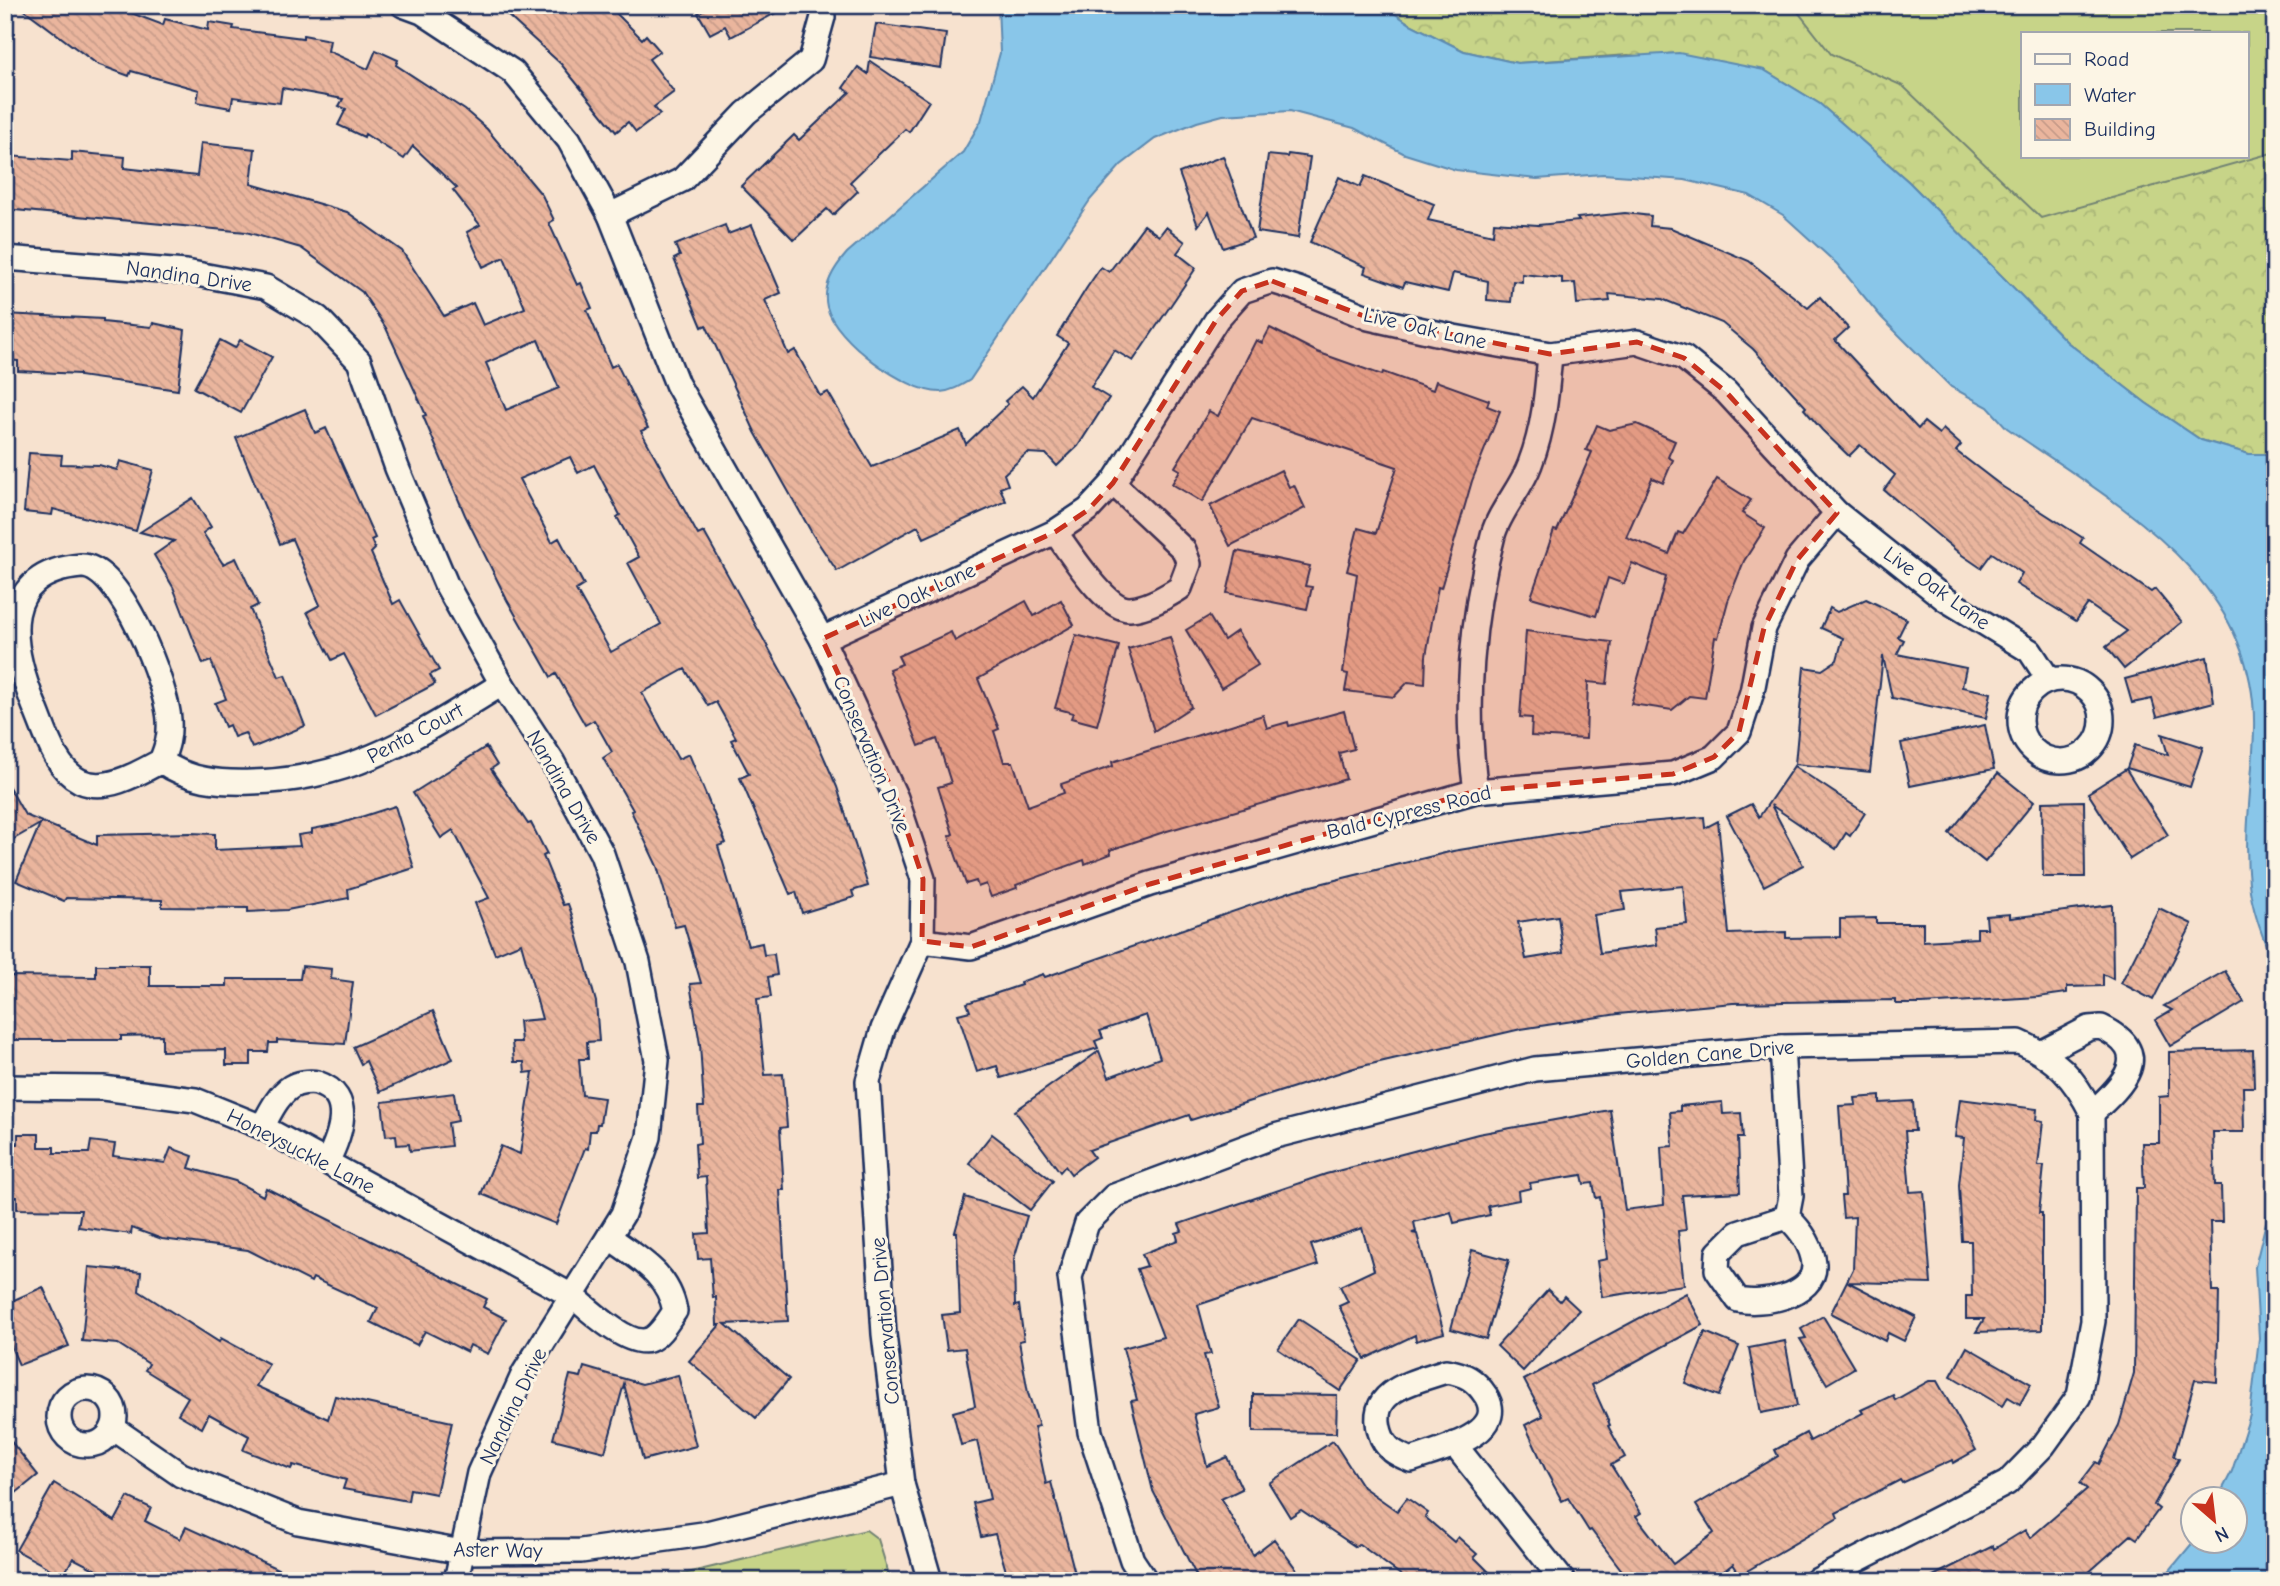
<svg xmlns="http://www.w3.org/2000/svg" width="2280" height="1586" font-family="'Comic Neue',sans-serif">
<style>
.grass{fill:#c7d488;stroke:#718273;stroke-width:2;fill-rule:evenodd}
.forest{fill:url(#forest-crowns);stroke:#718273;stroke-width:2}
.water{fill:#89c6e9;stroke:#5d8ab1;stroke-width:2}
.building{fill:url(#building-back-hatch);stroke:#1b2f5e;stroke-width:2;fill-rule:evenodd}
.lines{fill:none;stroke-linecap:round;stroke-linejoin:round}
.street-casing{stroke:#1b2f5e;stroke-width:28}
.street{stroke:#fcf5e5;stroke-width:23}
.marked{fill:#c8321e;fill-opacity:0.2;stroke:#c8321e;stroke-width:5;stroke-dasharray:14 9;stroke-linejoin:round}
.labels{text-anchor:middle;stroke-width:6;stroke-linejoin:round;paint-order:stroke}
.street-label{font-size:21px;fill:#1b2f5e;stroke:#fcf5e5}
</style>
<defs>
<pattern id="forest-crowns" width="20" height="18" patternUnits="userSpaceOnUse" patternTransform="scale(1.75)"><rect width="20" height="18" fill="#c7d488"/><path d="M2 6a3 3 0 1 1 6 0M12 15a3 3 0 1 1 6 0" fill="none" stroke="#aab678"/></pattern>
<pattern id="building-back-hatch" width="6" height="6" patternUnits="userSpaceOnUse" patternTransform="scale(1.75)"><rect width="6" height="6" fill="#eab59d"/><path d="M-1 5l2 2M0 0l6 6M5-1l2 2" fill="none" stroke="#c89c8a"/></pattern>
</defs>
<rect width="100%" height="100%" fill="#f7e2cf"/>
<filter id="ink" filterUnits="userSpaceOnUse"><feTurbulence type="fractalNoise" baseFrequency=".0143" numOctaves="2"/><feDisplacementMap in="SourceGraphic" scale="14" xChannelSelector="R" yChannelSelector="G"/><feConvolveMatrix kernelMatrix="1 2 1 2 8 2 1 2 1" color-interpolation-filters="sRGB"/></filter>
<g filter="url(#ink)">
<g class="grass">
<path d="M1382 5H2275V454L1909 182 1820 104 1764 70 1628 55 1586 58ZM2023 33H2247V156H2023Z"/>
<path d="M866 1530 878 1539 891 1581H654Z"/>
</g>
<path class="forest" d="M1382 5H1771L1798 12 1831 54 1903 86 2041 218 2275 152V454H2249L2201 440 2146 403 2067 342 1909 182 1820 104 1764 70 1628 55 1517 63 1464 51 1410 24Z"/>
<g class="water">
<path d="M998 5H1382L1410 24 1464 51 1517 63 1679 53 1764 70 1820 104 1909 182 2067 342 2146 403 2201 440 2249 454H2275V969C2265 942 2252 912 2249 883 2243 831 2253 781 2254 729 2258 578 2114 503 2007 428L1988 407 1951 387 1882 318 1837 264 1783 215 1749 195 1685 180 1603 174 1537 179 1456 170 1405 154 1354 128 1290 111 1223 115 1197 122 1155 139 1121 165 1090 200 970 380C960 386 952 391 940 392 906 392 835 340 827 307 822 286 834 268 847 253L963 152 981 121 1000 53Z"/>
<path d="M2275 1185V1581H2161L2194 1541 2234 1540V1498H2218L2232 1471 2250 1415 2259 1338 2255 1267Z"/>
</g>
<g class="building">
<path d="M18 5H110L163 25 165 19 208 30 209 22 234 26 233 29 303 38V35L330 40 328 51 368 69 376 50 398 60 396 65 465 110 487 129 542 195 554 220 549 223 577 285 581 283 592 308 587 310 611 367 617 364 648 428 641 431 698 535 704 532 805 714 837 787 868 886 852 891 854 897 802 913 796 892 790 894 740 778 749 774 731 740 736 738 716 702 708 706 685 669 642 693 678 759 689 754 726 843 718 846 748 946 762 943 764 955 774 954 777 975 768 977 771 997 757 999 765 1075 783 1074 787 1127 780 1128 784 1190H780L788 1321 725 1324 789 1379 756 1418 689 1361 720 1325H717L716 1297 713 1298 710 1258 698 1259 696 1234 709 1233 706 1177 697 1178 695 1144 700 1143 698 1107H704L700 1044 690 984 701 983 684 925 675 927 657 866 631 811 633 810 603 758 612 752 594 720 585 725 556 674 551 677 507 600 465 515 423 416 426 415 386 328 362 292 301 248 246 232 5 209 9 156 72 161V152L125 157 124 168 197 176 201 143 255 149 251 184 347 212 402 251 444 316 473 303 483 325 525 308 504 257 483 267 467 232 480 225 453 190 457 188 413 146 404 159 365 134 364 137 338 125 346 109 339 106 343 99 282 88 280 103 233 97 231 108 197 102 199 90 131 71 129 76 97 64ZM538 340 559 388 506 410 486 363ZM570 457 578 473 594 465 620 515 617 517 639 557 628 563 661 624 611 652 576 590 584 585 559 538 552 542 519 479Z"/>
<path d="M496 5H608L642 39 646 35 660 51 649 59 674 92 654 107 660 114 636 132 628 122 616 132 561 64Z"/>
<path d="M712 5H790L731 37 725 26 710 34 698 13Z"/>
<path d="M876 24 946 34 941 68 870 57Z"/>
<path d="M870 61 929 101 909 132 905 129 850 182 858 191 833 215 827 209 794 240 741 186 794 135 799 140 850 92 843 88 858 67 868 74Z"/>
<path d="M1288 154 1310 157 1298 238 1257 232 1268 155 1287 157Z"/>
<path d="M1223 156 1253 238 1223 248 1209 212 1198 226 1179 173Z"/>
<path d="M1365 176 1434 204 1428 220 1493 235 1494 222 1538 225 1579 221 1577 218 1625 213 1651 216 1650 226 1671 228 1749 261 1808 308 1820 297 1848 328 1835 340 1918 429 1924 422 1939 434 1943 429 1961 445 1956 451 2003 487 2083 538 2080 543 2151 592 2155 589 2182 622 2124 669 2106 647 2127 631 2088 604 2076 621 2016 584 2022 573 1992 553 1981 568 1959 553 1884 490 1895 475 1860 445 1849 456 1822 430 1804 409 1806 407 1753 349 1722 323 1662 299 1609 294 1610 301 1577 304 1575 283 1562 284V278L1522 274V282L1513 281 1511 302 1487 300 1488 281 1453 273 1448 292 1405 282 1403 287 1364 273 1366 267 1310 242 1339 177 1360 187Z"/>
<path d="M725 225 728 234 752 225 781 293 765 300 788 354 795 350 820 396 828 392 872 467 960 430 966 444 1008 404 1005 401 1022 386 1033 397 1068 343 1057 336 1086 289 1101 267 1109 272 1144 225 1159 236 1166 227 1185 242 1177 253 1196 268 1133 361 1114 350 1091 387 1109 398 1078 446 1057 466 1046 454 1027 453 1004 474 1008 485 1000 488 1006 501 924 538 918 526 837 571 813 535 755 432 706 325 702 327 674 259 680 256 675 245Z"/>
<path d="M5 314 103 319V322L151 327 153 323 185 330 178 390 79 376V374L18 371V361L5 360Z"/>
<path d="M1270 328 1317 352 1382 375 1383 372 1433 390 1436 381 1489 400 1487 406 1500 411 1472 481 1441 588 1438 587 1426 656 1425 684 1408 682 1394 697 1345 691 1348 674 1343 673 1357 574 1347 571 1358 528 1376 533 1397 467 1252 418 1202 502 1172 484 1180 470 1175 467 1209 411 1218 416 1256 340 1262 343Z"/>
<path d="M220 340 235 348 240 340 272 357 241 413 194 388Z"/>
<path d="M305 409 315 433 326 428 375 538 371 540 375 549 371 553 393 604 400 600 439 670 430 675 435 684 376 715 344 654 332 660 307 612 320 605 292 539 280 544 236 438Z"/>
<path d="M1637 424 1675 441 1668 457 1673 460 1663 483 1652 478 1626 537 1669 554 1678 532 1683 534 1717 479 1751 500 1742 513 1765 528 1744 561 1728 601 1718 638 1715 637 1705 698 1689 696 1672 710 1631 704 1666 577 1632 563 1624 584 1608 578 1596 616 1531 597 1554 530 1557 531 1592 452 1586 450 1597 425 1609 430Z"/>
<path d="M29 453 62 455 61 464 99 465 117 470 120 461 153 470 136 531 53 509 52 515 24 512Z"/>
<path d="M1281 470 1289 487 1294 485 1305 508 1230 546 1210 506Z"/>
<path d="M193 498 211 527 203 533 223 564 236 558 258 605 250 609 279 677 285 675 305 726 252 748 245 733 234 737 229 725 225 727 215 703 226 699 211 661 203 664 173 587 154 555 174 541 140 532Z"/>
<path d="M1237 551 1310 566 1305 586 1312 587 1307 609 1227 593Z"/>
<path d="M1866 599 1907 619 1898 637 1904 640 1897 654 1966 668 1962 687 1991 693 1986 718 1892 698 1883 656 1870 772 1795 764 1804 667 1822 670 1837 660 1843 638 1821 628 1830 608 1837 612Z"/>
<path d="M1061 600 1074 625 978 679 999 729 994 731 1004 762H1013L1028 806 1064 793 1061 784 1113 766 1112 762 1263 715 1267 728 1288 722 1289 726 1344 711 1354 749 1339 753 1346 779 1167 831 1110 850 1111 854 1085 864 1084 860 1016 885 1017 888 991 897 986 884 978 887 976 881 966 884 949 836 953 834 938 787 951 783 937 739 919 746 889 669 902 664 898 656 951 632 955 641 1026 601 1034 616Z"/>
<path d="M1209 616 1224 640 1237 631 1258 665 1221 688 1186 630Z"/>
<path d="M1526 631 1612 642 1607 684 1588 682 1586 739 1531 736 1532 718 1520 717Z"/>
<path d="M1076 635 1119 646 1097 725 1071 718 1073 713 1055 708Z"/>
<path d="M1170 637 1191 707 1154 731 1128 649Z"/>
<path d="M2207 657 2214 702 2157 717 2152 699 2132 703 2125 679Z"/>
<path d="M1985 725 1994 769 1910 786 1901 743Z"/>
<path d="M2162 734 2203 747 2190 787 2127 768 2135 745 2168 755Z"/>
<path d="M486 747 497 765 491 769 528 824 531 823 547 854 543 856 563 905 568 904 572 915 596 1002 599 1041 587 1042 588 1059H579L582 1095 604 1098 600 1124H597L596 1131H590L588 1149 585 1148 556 1224 481 1194 501 1146 520 1154 533 1072 525 1073 524 1062H514L512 1042H521L519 1021 542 1019 521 943 495 954 475 903 489 898 453 830 441 838 413 793Z"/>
<path d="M1794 766 1865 813 1850 836 1846 833 1836 849 1771 805 1803 865 1764 886 1727 816 1751 804 1759 817Z"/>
<path d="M2126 769 2168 835 2130 859 2088 793Z"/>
<path d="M1998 773 2034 802 1985 862 1949 833Z"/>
<path d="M5 780 25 815 97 845V835L190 833 215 834V850L300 846 298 835 312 833V829L339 824 395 806 414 868 348 889 349 898 287 910 248 912V908L162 907V900L66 898 64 901 16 881 40 824 5 844Z"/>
<path d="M2084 801 2085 877H2043L2042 802Z"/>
<path d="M1704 817 1705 828 1718 821 1729 934 1786 932V938L1840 937V919L1876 918V923H1923V941L1977 938V928H1987L1986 916 2010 914V918L2112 905 2113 979 2103 974V986L2067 987V993L2038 997 1922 1004H1896V1000L1733 1003 1618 1014 1521 1029 1354 1068 1191 1120 1189 1115 1089 1150 1094 1157 1071 1174 1065 1166 1060 1172 1015 1111 1099 1051 1109 1077 1160 1058 1146 1015 1100 1031 1103 1038 1095 1041 1098 1048 1001 1078 997 1066 977 1072 958 1014 970 1011 967 1003 1021 985 1020 982 1043 974 1045 977 1295 890 1453 851 1613 825ZM1683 886 1687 924 1655 927 1657 945 1600 953 1594 915 1625 910 1622 892ZM1558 916 1563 953 1526 959 1518 922Z"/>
<path d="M2159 908 2192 924 2153 1000 2121 983Z"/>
<path d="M96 965H150V986H227V979H300L302 966 332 969 331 979 353 982 345 1044 277 1040V1043H269L268 1052H251V1065H226V1050L162 1051V1035L121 1036V1040H5V976L96 977Z"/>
<path d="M2225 971 2244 1002 2170 1046 2155 1020 2172 1010 2164 1006Z"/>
<path d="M433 1011 453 1059 380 1092 366 1061 361 1064 353 1047Z"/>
<path d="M2253 1050 2254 1087H2243L2244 1132H2213L2215 1185H2221L2222 1222H2210L2212 1291H2219L2217 1382 2195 1380 2174 1456 2179 1459 2154 1505 2159 1509 2137 1539 2131 1535 2079 1581H1923L1993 1546 1994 1549 2025 1530 2030 1538 2087 1489 2080 1483 2096 1462 2099 1464 2119 1425 2134 1373 2136 1188H2144L2142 1143H2159V1097L2169 1096V1052Z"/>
<path d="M454 1093 458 1121 448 1123 451 1146 410 1151 409 1144 397 1145 396 1135 386 1136 382 1102Z"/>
<path d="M1880 1096V1103L1913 1101 1915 1131H1905L1910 1192 1924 1191 1931 1284 1848 1282 1916 1317 1904 1341 1888 1333 1885 1341 1831 1313 1853 1269 1855 1217 1843 1218 1841 1196H1845L1839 1106 1856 1105 1855 1098Z"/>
<path d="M1960 1099 2037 1109 2036 1120 2043 1121 2038 1166H2044L2039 1213H2042V1330L1976 1332 1984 1319H1966V1296H1972L1971 1241H1962L1959 1185 1964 1138 1955 1137Z"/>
<path d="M1722 1102 1723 1114 1741 1113 1743 1138H1738L1740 1192 1682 1195 1686 1230 1678 1231 1684 1285 1602 1297 1597 1261 1607 1259 1600 1197 1596 1198 1593 1183 1584 1184 1582 1175 1530 1183 1531 1188 1518 1191 1519 1200 1488 1206 1490 1215 1454 1223 1451 1212 1414 1222 1416 1232 1412 1233 1417 1234 1444 1333 1416 1341 1415 1335 1365 1359 1339 1306 1348 1302 1340 1286 1374 1270 1362 1228 1311 1245 1318 1265 1198 1305 1211 1354 1204 1355 1219 1407 1194 1414 1207 1466 1227 1457 1242 1489 1221 1499 1253 1555 1274 1539 1305 1581H1199L1153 1491 1131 1401 1137 1400 1123 1348 1163 1337 1137 1269 1147 1266 1142 1254 1178 1240 1176 1233 1182 1231 1179 1224 1326 1174 1478 1134 1610 1110 1625 1210 1664 1205 1661 1147 1673 1146 1670 1112 1680 1111V1106Z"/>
<path d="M18 1134H39V1147H54V1153H89L91 1141 115 1144 113 1156 165 1163 171 1148 193 1156 189 1168 235 1181 263 1196 266 1188 487 1299 483 1307 506 1319 488 1354 470 1345 467 1352 425 1331 417 1345 371 1322 378 1308 313 1278 311 1282 248 1250 162 1239 132 1228 131 1234 78 1227 81 1210 17 1209V1197H5V1144H18Z"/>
<path d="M992 1134 1053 1181 1030 1210 969 1163Z"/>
<path d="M965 1197 1027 1216 1014 1259 1015 1306 1019 1305 1024 1340 1019 1341 1028 1393 1039 1426 1034 1427 1046 1484 1051 1482 1077 1581H1009L995 1534 981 1537 973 1503 990 1499 977 1441 961 1445 953 1412 975 1406 965 1348 947 1350 942 1315 960 1313 957 1232H955Z"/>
<path d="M1472 1250 1509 1260 1486 1339 1451 1329Z"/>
<path d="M89 1267 141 1272 139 1291 219 1342 221 1338 269 1364 256 1386 328 1419 335 1396 452 1422 436 1494 410 1489 408 1501 343 1489 346 1480 293 1465 291 1469 243 1450 249 1436 209 1414 202 1428 178 1414 188 1397 145 1370 149 1364 118 1344 82 1341Z"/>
<path d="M43 1287 69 1346 19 1365 5 1333V1304Z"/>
<path d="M1548 1290 1560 1301 1564 1296 1579 1310 1523 1371 1497 1346Z"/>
<path d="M1686 1293 1703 1325 1592 1385 1610 1425 1608 1426 1625 1457 1611 1465 1641 1513 1636 1516 1673 1564 1714 1533 1696 1505 1778 1456 1775 1450 1806 1433 1810 1441 1863 1413 1861 1410 1893 1395 1895 1400 1929 1381H1937L1976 1450 1953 1463 1952 1460 1902 1483 1900 1480 1836 1513 1838 1518 1740 1575 1733 1564 1711 1581H1630L1591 1530 1589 1531 1568 1498 1562 1501 1546 1471 1525 1425 1543 1416 1524 1380Z"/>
<path d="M1823 1316 1854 1368 1827 1384 1800 1339 1806 1338 1801 1329Z"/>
<path d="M1299 1319 1361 1360 1340 1391 1278 1349Z"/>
<path d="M1705 1332 1739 1346 1719 1396 1685 1383Z"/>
<path d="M1785 1341 1797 1406 1761 1413 1749 1348Z"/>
<path d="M1967 1347 2031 1384 2020 1404 2008 1397 2002 1406 1951 1376Z"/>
<path d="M584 1367 642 1384 678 1375 696 1446 643 1460 624 1384 605 1452 553 1439 570 1375 581 1377Z"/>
<path d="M1253 1394 1337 1395 1336 1433 1253 1432Z"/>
<path d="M5 1434 38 1475 5 1502Z"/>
<path d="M1333 1441 1363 1487 1397 1511 1407 1498 1428 1513 1425 1517 1454 1542 1458 1537 1477 1554 1474 1557 1498 1581H1409L1359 1544 1356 1547 1301 1510 1290 1517 1269 1483Z"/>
<path d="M54 1483 115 1521 128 1497 151 1508 145 1521 180 1539 186 1527 304 1581H118L73 1558 63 1576 16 1550Z"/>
</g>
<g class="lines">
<g class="street-casing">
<g id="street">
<path d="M403 5 422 12 513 72 569 140 610 215 677 384 822 639 896 798 923 879 922 941 883 1029 868 1081 884 1334 902 1484 930 1581"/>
<path d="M610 215 682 180 746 113 811 60 823 17 822 5"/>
<path d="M5 258 186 272 266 287 318 318 359 361 397 468 446 584 502 684 552 761 602 854 638 962 657 1060 649 1137 623 1214 524 1373 479 1473 456 1581"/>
<path d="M1055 532C1069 550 1105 610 1130 609 1148 608 1165 597 1180 588L1189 564 1184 550 1113 483"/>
<path d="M822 639 1055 532 1088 510 1113 483 1217 319 1242 291 1272 281 1298 289 1369 318 1454 337 1550 354 1637 342 1684 358 1726 392 1837 513 1945 599 2030 651 2049 680"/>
<circle cx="2061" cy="720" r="41"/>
<path d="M161 761C167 747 170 736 169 720 167 687 121 564 81 566 0 573 8 640 34 705 45 730 54 768 80 781 106 793 139 773 161 761 189 781 219 783 252 782 355 780 418 735 502 684"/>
<path d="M1476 791C1464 707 1471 617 1493 535 1500 510 1521 489 1530 464 1544 428 1547 391 1550 354"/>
<path d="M922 941 971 947 1150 884 1476 791 1673 774 1714 757 1739 732 1752 692 1764 628 1797 560 1837 513"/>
<path d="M1782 1047 1791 1196 1787 1217 1738 1233 1718 1253 1717 1270 1738 1300C1761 1305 1816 1297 1814 1264 1812 1245 1800 1229 1787 1217"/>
<path d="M2043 1052 2089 1028 2101 1027C2156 1053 2123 1085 2092 1113"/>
<path d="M5 1087 103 1088 195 1100 262 1127 574 1297C589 1310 628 1347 649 1340 660 1336 668 1321 675 1311 668 1273 639 1259 609 1237"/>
<path d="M262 1127C270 1113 277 1096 291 1087 297 1083 310 1081 317 1083 356 1096 340 1136 327 1162"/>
<path d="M1446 1371C1465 1374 1475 1379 1486 1396 1509 1435 1437 1450 1411 1460 1396 1454 1385 1449 1380 1432 1367 1389 1415 1382 1446 1371Z"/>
<circle cx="87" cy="1417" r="28"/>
<path d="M113 1428 181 1475 298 1522 462 1552 581 1551 703 1534 902 1484"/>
<path d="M1454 1444 1563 1581"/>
<path d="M1146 1581 1132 1560 1090 1432 1070 1277 1087 1223 1114 1196 1275 1136 1535 1069 1782 1047 2019 1042C2056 1058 2074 1077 2092 1113L2093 1321 2079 1396 2043 1446 2007 1483 1816 1581"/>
</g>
</g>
<use href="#street" class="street"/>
</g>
</g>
<path class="marked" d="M1272 281 1369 318 1550 354 1637 342 1684 358 1726 392 1837 513 1797 560 1764 628 1739 732 1714 757 1673 774 1476 791 1150 884 971 947 922 941 923 879 896 798 822 639 1055 532 1088 510 1113 483 1217 319 1242 291Z"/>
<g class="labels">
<g class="street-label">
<text transform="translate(189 276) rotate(8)" y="7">Nandina Drive</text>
<text transform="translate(1425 328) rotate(13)" y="7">Live Oak Lane</text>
<text transform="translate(1937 588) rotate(36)" y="7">Live Oak Lane</text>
<text transform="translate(917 595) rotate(-25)" y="7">Live Oak Lane</text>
<text transform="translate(415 733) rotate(-28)" y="7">Penta Court</text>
<text transform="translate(872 754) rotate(67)" y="7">Conservation Drive</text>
<text transform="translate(564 787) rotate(60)" y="7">Nandina Drive</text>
<text transform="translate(1409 812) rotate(-14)" y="7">Bald Cypress Road</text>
<text transform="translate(1710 1054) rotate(-5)" y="7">Golden Cane Drive</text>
<text transform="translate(301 1151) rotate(27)" y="7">Honeysuckle Lane</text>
<text transform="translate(885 1321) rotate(-95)" y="7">Conservation Drive</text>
<text transform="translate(513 1406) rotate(-64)" y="7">Nandina Drive</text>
<text transform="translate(498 1550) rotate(1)" y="7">Aster Way</text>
</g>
</g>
<rect width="2280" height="1586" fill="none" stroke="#fcf5e5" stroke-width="28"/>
<rect x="14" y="14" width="2252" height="1558" fill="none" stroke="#1b2f5e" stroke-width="2.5" filter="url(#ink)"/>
<rect x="2021" y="32" width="228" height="126" fill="#fcf5e5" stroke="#a2a6af" stroke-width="2"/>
<rect x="2035" y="54" width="35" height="10" fill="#fcf5e5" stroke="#a2a6af" stroke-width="2"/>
<text x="2084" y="66" font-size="21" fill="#1b2f5e">Road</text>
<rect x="2035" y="84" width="35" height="21" fill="#89c6e9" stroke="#a2a6af" stroke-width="2"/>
<text x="2084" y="102" font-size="21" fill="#1b2f5e">Water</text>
<rect x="2035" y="119" width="35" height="21" fill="url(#building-back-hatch)" stroke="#a2a6af" stroke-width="2"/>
<text x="2084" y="136" font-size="21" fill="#1b2f5e">Building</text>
<g transform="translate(2214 1520) rotate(152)"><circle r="33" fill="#fcf5e5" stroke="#a2a6af" stroke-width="2"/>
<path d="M0-5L12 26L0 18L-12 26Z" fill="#c8321e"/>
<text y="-10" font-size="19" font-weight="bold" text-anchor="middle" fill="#1b2f5e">N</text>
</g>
</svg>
